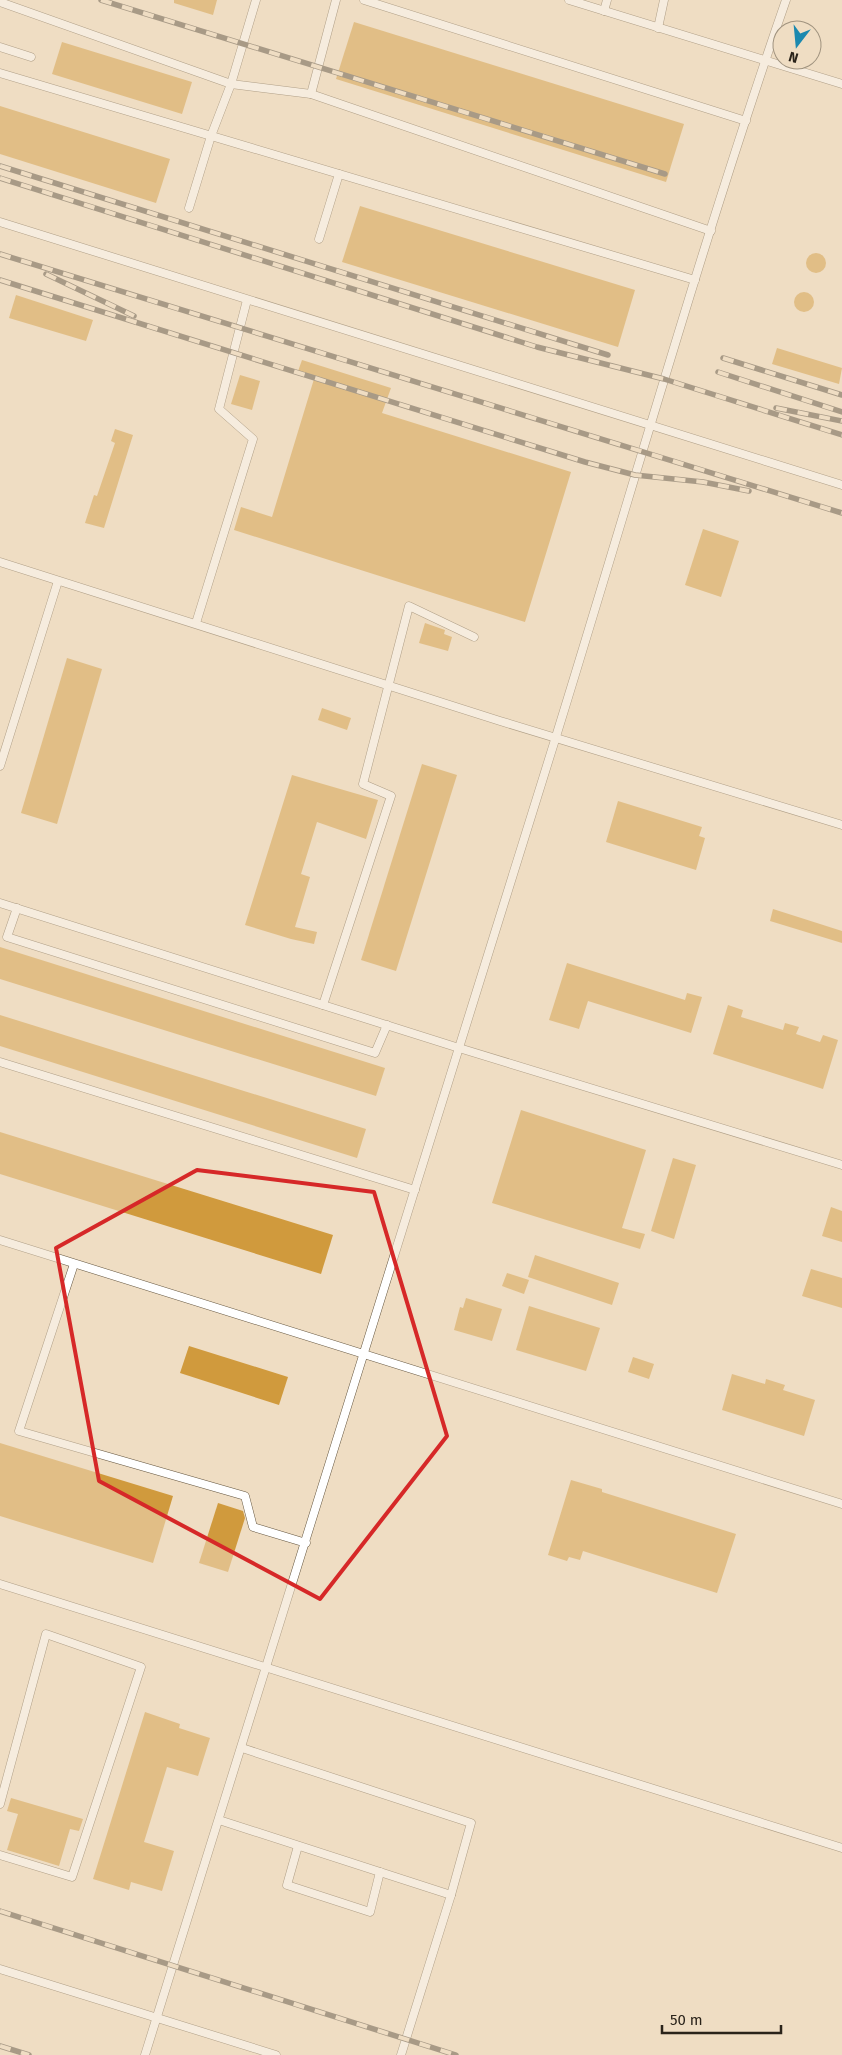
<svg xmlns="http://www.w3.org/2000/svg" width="842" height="2055" font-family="'Fira Sans',sans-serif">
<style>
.building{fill:#d09a3d}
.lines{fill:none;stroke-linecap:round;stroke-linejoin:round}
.lane-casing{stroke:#65563f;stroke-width:9}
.lane{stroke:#fff;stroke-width:8}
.rail-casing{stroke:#534a3d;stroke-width:5.5}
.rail{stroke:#efddc3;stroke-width:4;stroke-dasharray:11;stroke-linecap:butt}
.marked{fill:none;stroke:#d62828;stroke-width:4;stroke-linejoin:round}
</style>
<rect width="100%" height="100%" fill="#efddc3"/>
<g class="building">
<path d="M174 0H217L213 15 174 3Z"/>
<path d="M354 22 684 124 666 182 336 79Z"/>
<path d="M62 42 192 82 182 114 52 74Z"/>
<path d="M0 106 170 159 156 203 0 154Z"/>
<path d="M360 206 635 290 618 347 342 262Z"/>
<circle cx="816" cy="263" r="10"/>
<circle cx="804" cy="302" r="10"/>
<path d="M16 295 93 320 86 341 9 318Z"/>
<path d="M777 348 842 368 839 384 772 364Z"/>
<path d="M302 360 391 388 382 413 571 472 525 622 234 530 241 507 272 517 314 379 297 374Z"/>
<path d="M240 375 260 381 252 410 231 404Z"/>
<path d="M115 429 133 435 104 528 85 523 94 495 97 496 115 443 111 441Z"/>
<path d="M703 529 739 541 721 597 685 585Z"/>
<path d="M425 623 445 630 444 634 452 637 448 651 419 643Z"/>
<path d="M67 658 102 669 57 824 21 813Z"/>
<path d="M322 708 351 718 347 730 318 720Z"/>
<path d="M422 764 457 775 396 971 361 960Z"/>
<path d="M292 775 378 800 366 839 317 822 301 874 310 877 295 927 317 932 314 944 291 939 245 925Z"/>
<path d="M618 801 702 827 699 836 705 838 696 870 606 842Z"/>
<path d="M773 909 842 931V943L770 921Z"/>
<path d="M0 947 385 1068 376 1096 0 979Z"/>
<path d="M567 963 685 1000 687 993 702 997 691 1033 588 1001 579 1029 549 1020Z"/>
<path d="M728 1005 743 1010 741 1017 783 1030 785 1023 799 1027 796 1034 820 1042 823 1035 838 1040 823 1089 713 1054Z"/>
<path d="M0 1015 366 1129 357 1158 0 1046Z"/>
<path d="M521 1110 646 1150 622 1228 645 1234 640 1249 492 1203Z"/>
<path d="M0 1132 333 1235 321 1274 0 1174Z"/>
<path d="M673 1158 696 1165 674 1239 651 1231Z"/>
<path d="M831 1207 842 1211V1242L822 1236Z"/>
<path d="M535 1255 619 1283 612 1305 528 1277Z"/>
<path d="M811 1269 842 1278V1308L802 1296Z"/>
<path d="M507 1273 529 1280 524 1294 502 1286Z"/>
<path d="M466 1298 502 1309 492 1341 454 1330 460 1307 463 1308Z"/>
<path d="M529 1306 600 1328 586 1371 516 1350Z"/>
<path d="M189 1346 288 1377 279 1405 180 1373Z"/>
<path d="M633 1357 654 1364 649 1379 628 1372Z"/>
<path d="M732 1374 765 1384 766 1379 785 1385 783 1390 815 1400 804 1436 722 1410Z"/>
<path d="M0 1443 173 1496 153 1563 0 1516Z"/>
<path d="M571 1480 602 1489V1492L736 1534 717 1593 583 1551 580 1560 569 1557 567 1561 548 1555Z"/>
<path d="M218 1503 243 1511 245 1518 228 1572 199 1563Z"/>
<path d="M145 1712 180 1724 179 1728 210 1738 198 1776 167 1767 144 1842 174 1851 162 1891 131 1882 129 1890 93 1879Z"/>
<path d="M11 1798 83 1819 79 1831 70 1829 59 1866 7 1850 18 1814 7 1811Z"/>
</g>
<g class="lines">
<g class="lane-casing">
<g id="lane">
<path d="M336 0 311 94 711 231"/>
<path d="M364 0 746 121"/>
<path d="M569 0 842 84"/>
<path d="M0 2 231 84 256 0"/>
<path d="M604 11 607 0"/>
<path d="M658 28 664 0"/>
<path d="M0 47 31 57"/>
<path d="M0 73 695 280"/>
<path d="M189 208 211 136 231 84 311 94"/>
<path d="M0 222 842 485"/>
<path d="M319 239 339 174"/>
<path d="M0 562 500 721 842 825"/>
<path d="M196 623 253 439 219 409 247 300"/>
<path d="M0 766 58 581"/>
<path d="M0 903 459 1048 842 1165"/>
<path d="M17 908 7 937 375 1053 387 1025"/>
<path d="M323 1005 391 796 363 784 409 606 474 637"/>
<path d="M0 1062 415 1190"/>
<path d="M0 1240 842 1504"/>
<path d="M74 1264 19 1431 245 1496 253 1527 306 1543"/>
<path d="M0 1584 842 1848"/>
<path d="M242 1748 471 1823 451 1895"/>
<path d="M0 1804 46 1634 141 1667 72 1877 0 1855"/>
<path d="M219 1820 451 1895 401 2055"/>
<path d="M298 1846 287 1885 370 1912 380 1872"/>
<path d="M0 1969 276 2055"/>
<path d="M145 2055C282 1618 419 1181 554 743 631 495 701 245 786 0"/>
</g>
</g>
<use href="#lane" class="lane"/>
<g class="rail-casing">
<g id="rail">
<path d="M101 0 665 174"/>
<path d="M0 166 608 355"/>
<path d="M0 178 537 347 664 379 842 435"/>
<path d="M0 254 842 513"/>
<path d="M46 274 134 316"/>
<path d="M0 280 585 462 635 475 703 482 749 491"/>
<path d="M723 358 842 395"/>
<path d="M718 372 842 412"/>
<path d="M776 408 842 421"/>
<path d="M0 1911 456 2055"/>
<path d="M0 2046 29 2055"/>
</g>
</g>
<use href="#rail" class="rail"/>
</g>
<path d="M0 0H842V2055H0ZM197 1170 374 1192 447 1436 320 1599 99 1481 56 1248Z" fill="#efddc3" fill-opacity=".55" fill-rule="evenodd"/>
<path class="marked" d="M197 1170 374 1192 447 1436 320 1599 99 1481 56 1248Z"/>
<g transform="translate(797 45) rotate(196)"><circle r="24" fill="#efddc3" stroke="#a0937f"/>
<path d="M0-4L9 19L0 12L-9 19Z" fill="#1b89af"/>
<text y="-8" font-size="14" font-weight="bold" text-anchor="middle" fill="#2a231a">N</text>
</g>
<path d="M662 2025v8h119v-8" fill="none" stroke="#2a231a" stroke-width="2.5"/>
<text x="670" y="2025" font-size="15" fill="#2a231a" stroke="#efddc3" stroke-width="4" paint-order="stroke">50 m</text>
</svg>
